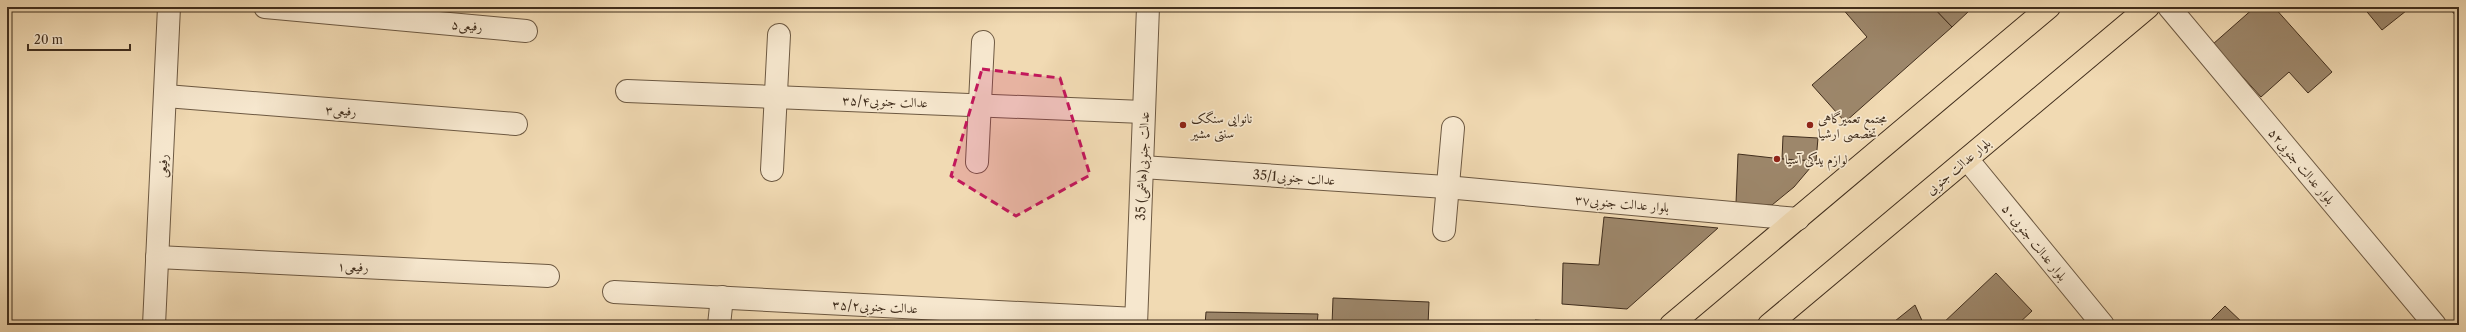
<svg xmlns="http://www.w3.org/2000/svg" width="2466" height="332" font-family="'Libre Caslon Text',Amiri,serif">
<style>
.building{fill:#9d876b;stroke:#412e1d}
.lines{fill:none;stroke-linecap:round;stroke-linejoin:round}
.minor-casing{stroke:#6d5942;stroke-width:24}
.tertiary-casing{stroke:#6d5942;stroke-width:24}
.primary-casing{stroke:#412e1d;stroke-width:24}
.minor{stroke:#f6e7ce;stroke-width:22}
.tertiary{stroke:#f6e7ce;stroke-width:22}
.primary{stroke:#f1dab3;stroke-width:22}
.marked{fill:#c2185b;fill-opacity:0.2;stroke:#c2185b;stroke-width:3;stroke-dasharray:8 5;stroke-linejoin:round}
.poi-dot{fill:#8f2418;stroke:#f6e7ce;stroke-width:1.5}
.labels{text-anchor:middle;stroke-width:3.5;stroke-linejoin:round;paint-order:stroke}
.street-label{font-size:13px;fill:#412e1d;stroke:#f6e7ce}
.poi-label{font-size:13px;fill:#412e1d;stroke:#f6e7ce;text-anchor:start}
</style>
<rect width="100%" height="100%" fill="#f1dab3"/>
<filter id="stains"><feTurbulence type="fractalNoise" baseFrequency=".005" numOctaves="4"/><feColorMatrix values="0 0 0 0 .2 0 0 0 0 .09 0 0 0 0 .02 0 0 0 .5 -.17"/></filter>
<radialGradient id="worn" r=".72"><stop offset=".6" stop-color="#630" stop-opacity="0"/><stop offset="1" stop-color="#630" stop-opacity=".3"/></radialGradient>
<g class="building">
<path d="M1841 7H1933L1952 27 1845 122 1812 85 1867 37Z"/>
<path d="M1933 7H1966L1969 11 1952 27Z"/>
<path d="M2255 7H2274L2332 72 2308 93 2289 72 2261 97 2213 44Z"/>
<path d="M2363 7H2411L2382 30Z"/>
<path d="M2448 7H2459V19Z"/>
<path d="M1783 136 1818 138 1816 161 1782 159Z"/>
<path d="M1738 154 1782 159 1816 161 1794 187 1772 205 1736 203Z"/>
<path d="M1604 217 1718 228 1627 309 1562 304 1563 263 1599 265Z"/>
<path d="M1996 273 2032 311 2017 325H1941Z"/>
<path d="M1333 298 1429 302 1428 325H1332Z"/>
<path d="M1915 305 1924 325H1890Z"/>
<path d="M2225 306 2245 325H2206Z"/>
<path d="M1206 312 1318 314 1317 325H1205Z"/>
<path d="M1535 320 1598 325H1535Z"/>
</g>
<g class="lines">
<g class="minor-casing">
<g id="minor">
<path d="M265 7 526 31"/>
<path d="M2169 7 2435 325"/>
<path d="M627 91 1143 112"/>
<path d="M166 96 516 124"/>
<path d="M1967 159 2103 325"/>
<path d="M977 162 983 42"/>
<path d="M1142 167 1446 187 1798 219"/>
<path d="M772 170 779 35"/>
<path d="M1444 230 1453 128"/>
<path d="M157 257 548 276"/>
<path d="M614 292 1136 319"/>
<path d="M719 325 722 297"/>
</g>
</g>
<g class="tertiary-casing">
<g id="tertiary">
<path d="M154 325 169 7"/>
<path d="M1136 325 1148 7"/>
</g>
</g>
<g class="primary-casing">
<g id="primary">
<path d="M1671 325 2049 7"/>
<path d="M1769 325 2148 7"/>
</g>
</g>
<use href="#minor" class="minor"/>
<use href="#tertiary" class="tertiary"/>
<use href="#primary" class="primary"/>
</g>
<path class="marked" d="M982 69 1060 78 1090 175 1016 216 951 176Z"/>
<g class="poi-dot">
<circle cx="1183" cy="125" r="4"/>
<circle cx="1810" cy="125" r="4"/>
<circle cx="1777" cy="159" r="4"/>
</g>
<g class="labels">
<g class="street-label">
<text transform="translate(467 25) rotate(5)" y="5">رفیعی۵</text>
<text transform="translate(885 101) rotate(2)" y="5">عدالت جنوبی۳۵/۴</text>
<text transform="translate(341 110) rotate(4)" y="5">رفیعی۳</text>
<text transform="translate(162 166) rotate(-87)" y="5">رفیعی</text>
<text transform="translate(1142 166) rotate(-88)" y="5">35 عدالت جنوبی(هاشمی)</text>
<text transform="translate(1958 166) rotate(-40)" y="5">بلوار عدالت جنوبی</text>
<text transform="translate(2302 166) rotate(50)" y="5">بلوار عدالت جنوبی۵۲</text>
<text transform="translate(1294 177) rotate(4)" y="5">35/1عدالت جنوبی</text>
<text transform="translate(1622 203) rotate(5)" y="5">بلوار عدالت جنوبی۳۷</text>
<text transform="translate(2035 242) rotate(51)" y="5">بلوار عدالت جنوبی۵۰</text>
<text transform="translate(353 266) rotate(3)" y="5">رفیعی۱</text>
<text transform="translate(875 306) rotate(3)" y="5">عدالت جنوبی۳۵/۲</text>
</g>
<g class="poi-label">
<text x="1191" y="123">نانوایی سنگک<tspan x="1191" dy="15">سنتی مشیر</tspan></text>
<text x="1818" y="123">مجتمع تعمیرگاهی<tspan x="1818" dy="15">تخصصی ارشیا</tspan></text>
<text x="1785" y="164">لوازم یدکی آسیا</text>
</g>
</g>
<rect width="2466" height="332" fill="none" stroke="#f1dab3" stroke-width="24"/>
<rect x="8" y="8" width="2450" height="316" fill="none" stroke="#412e1d" stroke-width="2"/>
<rect x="12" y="12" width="2442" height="308" fill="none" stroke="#412e1d"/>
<path d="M28 44v6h102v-6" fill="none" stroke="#412e1d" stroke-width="2"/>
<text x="34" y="44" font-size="12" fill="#412e1d" stroke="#f6e7ce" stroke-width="3" paint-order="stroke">20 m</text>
<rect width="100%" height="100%" filter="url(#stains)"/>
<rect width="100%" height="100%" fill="url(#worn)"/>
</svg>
